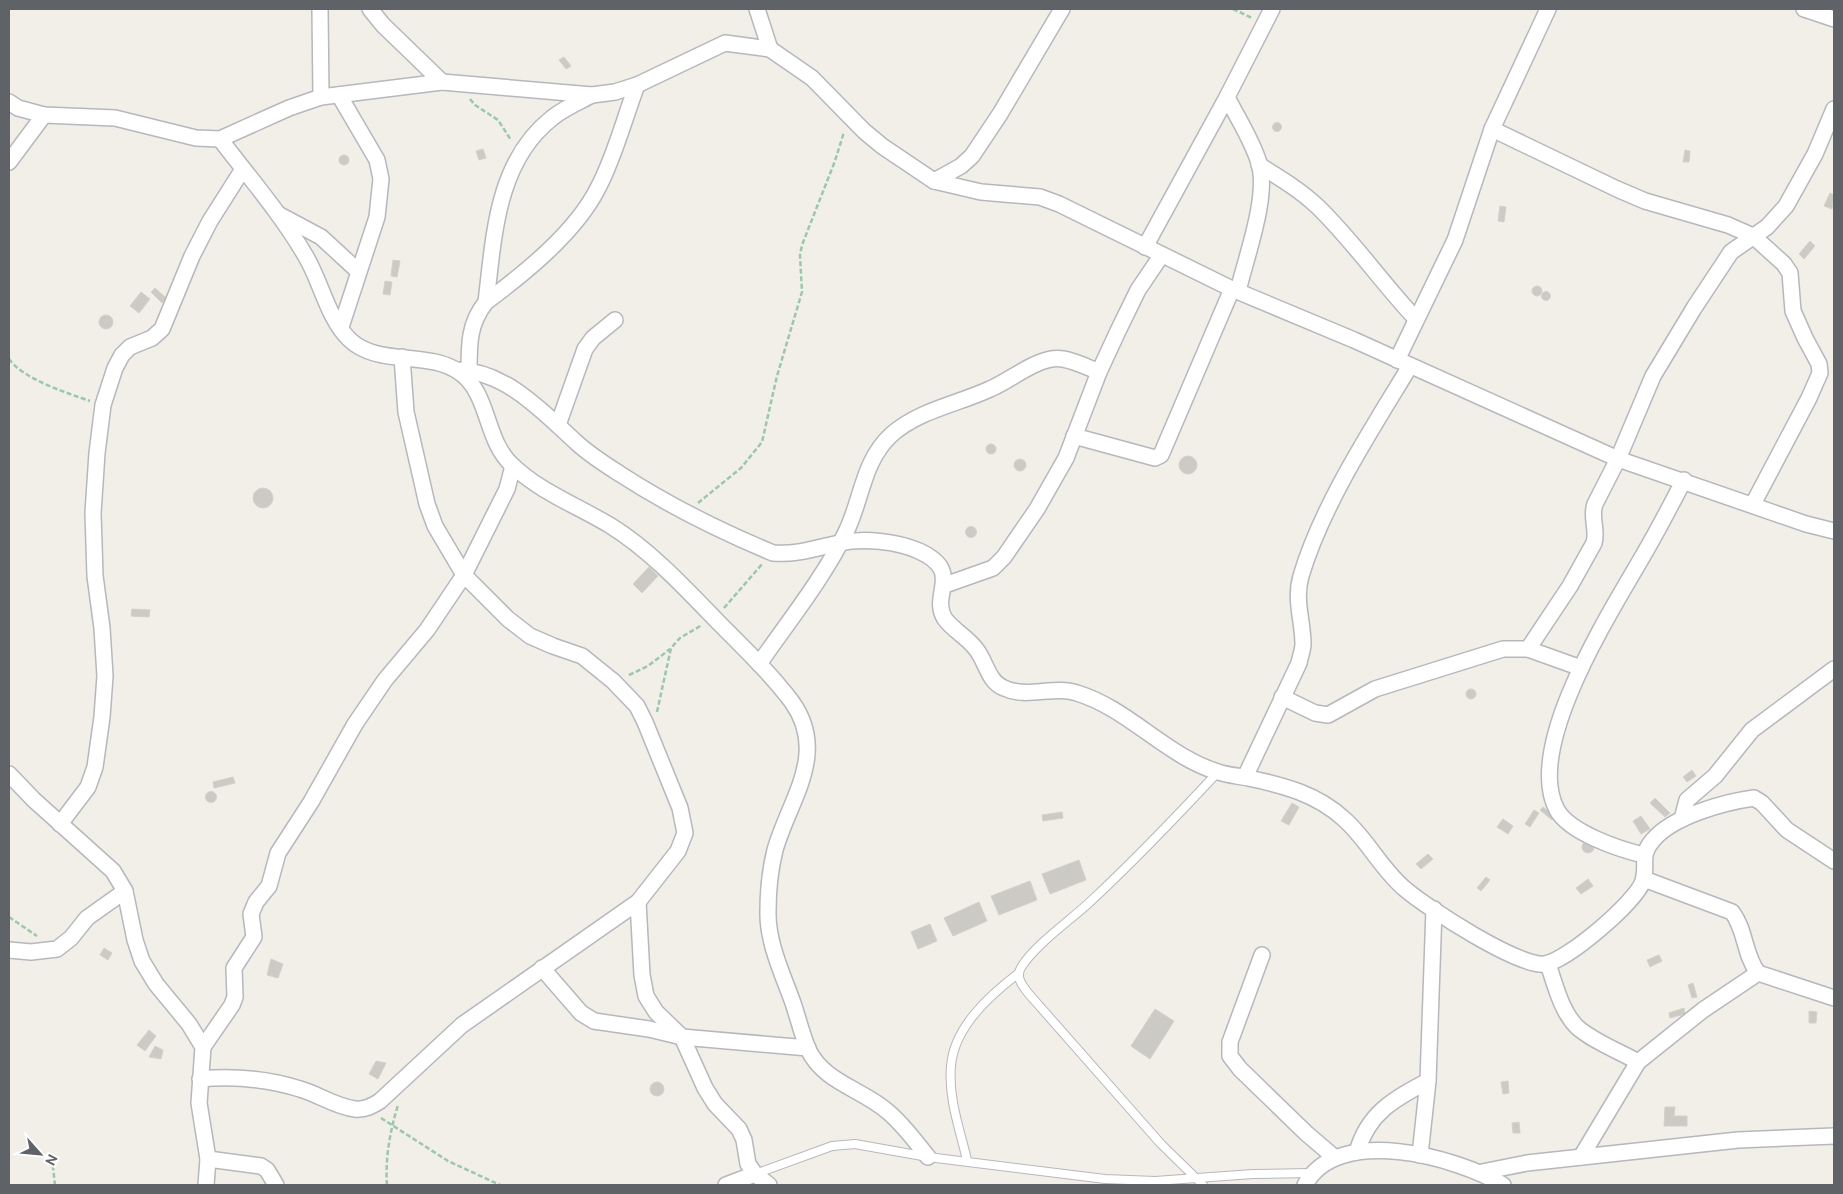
<svg xmlns="http://www.w3.org/2000/svg" width="1843" height="1194" font-family="Ubuntu,sans-serif">
<style>
.building{fill:#cccac5;stroke:#d6d1c6}
.lines{fill:none;stroke-linecap:round;stroke-linejoin:round}
.lane-casing{stroke:#b5b8bc;stroke-width:10}
.street-casing{stroke:#b5b8bc;stroke-width:18}
.path{stroke:#9cc7a9;stroke-width:2.5;stroke-dasharray:5 2.5;stroke-linecap:butt}
.lane{stroke:#fff;stroke-width:8}
.street{stroke:#fff;stroke-width:15}
</style>
<rect width="100%" height="100%" fill="#f1efe8"/>
<g class="building">
<path d="M564 57 571 66 566 69 559 60Z"/>
<circle cx="1277" cy="127" r="4.5"/>
<path d="M483 149 486 158 479 160 476 151Z"/>
<path d="M1685 150 1690 151 1689 162H1683Z"/>
<circle cx="344" cy="160" r="5"/>
<path d="M1830 193 1834 195 1832 209 1824 206Z"/>
<path d="M1500 206 1506 207 1504 222 1498 221Z"/>
<path d="M1810 241 1815 246 1804 259 1799 254Z"/>
<path d="M393 260 400 261 397 277 391 276Z"/>
<path d="M385 281 392 282 390 295 383 294Z"/>
<circle cx="1537" cy="291" r="5"/>
<path d="M155 288 166 298 162 303 151 292Z"/>
<circle cx="1546" cy="296" r="4.5"/>
<path d="M141 292 150 299 139 313 130 306Z"/>
<circle cx="106" cy="322" r="7"/>
<circle cx="991" cy="449" r="5"/>
<circle cx="1188" cy="465" r="9"/>
<circle cx="1020" cy="465" r="6"/>
<circle cx="263" cy="498" r="10"/>
<circle cx="971" cy="532" r="5.5"/>
<path d="M649 567 658 576 642 593 633 584Z"/>
<path d="M132 609 150 610 149 617 131 616Z"/>
<circle cx="1471" cy="694" r="5"/>
<path d="M1692 770 1696 776 1687 782 1683 777Z"/>
<path d="M233 777 235 783 214 788 213 782Z"/>
<circle cx="211" cy="797" r="5.5"/>
<path d="M1655 798 1670 813 1665 817 1650 803Z"/>
<path d="M1292 803 1299 807 1289 825 1281 821Z"/>
<path d="M1543 807 1555 816 1552 820 1540 810Z"/>
<path d="M1534 810 1539 813 1530 827 1525 824Z"/>
<path d="M1062 812 1063 818 1043 821 1042 815Z"/>
<path d="M1641 816 1650 829 1641 834 1633 821Z"/>
<path d="M1503 819 1513 826 1508 834 1497 827Z"/>
<circle cx="1588" cy="847" r="6"/>
<path d="M1428 854 1433 859 1421 869 1416 864Z"/>
<path d="M1079 860 1086 880 1050 894 1042 874Z"/>
<path d="M1486 877 1490 880 1481 891 1477 888Z"/>
<path d="M1588 879 1593 886 1581 894 1576 888Z"/>
<path d="M1030 881 1037 900 999 915 991 896Z"/>
<path d="M979 902 987 921 953 936 944 918Z"/>
<path d="M930 924 937 941 918 949 911 932Z"/>
<path d="M104 948 112 953 108 960 100 955Z"/>
<path d="M1659 955 1662 961 1650 967 1647 960Z"/>
<path d="M271 959 283 964 278 978 267 975Z"/>
<path d="M1693 983 1697 997 1692 998 1688 985Z"/>
<path d="M1684 1008 1685 1014 1670 1018 1669 1013Z"/>
<path d="M1155 1009 1174 1021 1150 1059 1131 1046Z"/>
<path d="M1809 1011 1817 1012 1816 1023H1809Z"/>
<path d="M149 1030 156 1036 145 1051 137 1045Z"/>
<path d="M155 1046 163 1050 161 1059 149 1057Z"/>
<path d="M376 1061 386 1063 378 1079 369 1074Z"/>
<path d="M1508 1081 1509 1093 1503 1094 1501 1082Z"/>
<circle cx="657" cy="1089" r="7"/>
<path d="M1665 1107H1675L1674 1116H1687V1126H1664Z"/>
<path d="M1519 1122 1520 1133H1513L1512 1123Z"/>
</g>
<g class="lines">
<g class="lane-casing">
<g id="lane">
<path d="M967 1160C960 1130 948 1098 951 1066 954 1027 990 995 1019 973"/>
<path d="M755 1174 832 1146 855 1144 928 1157 1105 1179 1155 1181 1253 1174 1311 1173"/>
<path d="M1203 1185 1161 1144 1028 993C1021 984 1015 976 1022 966 1036 944 1072 919 1092 900 1136 859 1177 816 1218 772"/>
</g>
</g>
<g class="street-casing">
<g id="street">
<path d="M320 9 321 97"/>
<path d="M370 9 383 25 442 82"/>
<path d="M757 9 770 49"/>
<path d="M1804 9 1834 19"/>
<path d="M339 95 377 160 381 179 377 217 341 327"/>
<path d="M1227 97C1238 119 1252 140 1259 163 1269 196 1246 257 1238 291"/>
<path d="M9 102 18 108 44 115 115 118 196 138 220 139 289 108 321 97 442 82 592 95 615 92 637 85 725 43 770 49 812 78 864 131 882 146 934 181 981 192 1040 197 1059 204 1232 289 1354 340 1618 459 1806 524 1834 531"/>
<path d="M1492 129 1617 189 1645 201 1728 225 1753 236 1784 264 1790 273 1793 311 1805 338 1819 364 1820 373 1809 398 1753 504"/>
<path d="M220 139C249 177 281 214 305 255 321 281 327 317 349 339 377 367 428 350 459 372 490 393 484 439 512 465 540 492 578 506 611 526 651 551 685 588 718 622 743 647 770 673 792 702 829 754 789 800 775 850 770 870 768 891 768 911 767 942 783 975 793 1003 798 1018 802 1034 808 1049 823 1082 862 1089 887 1111 903 1124 915 1141 928 1157"/>
<path d="M9 162 44 115"/>
<path d="M1259 165C1280 178 1300 190 1318 207 1354 242 1382 283 1416 319"/>
<path d="M934 181 961 166 972 156 1000 114 1062 9"/>
<path d="M278 214 321 237 358 271"/>
<path d="M1145 247 1227 97 1272 9"/>
<path d="M486 302C494 237 496 162 552 118 564 108 579 102 592 95"/>
<path d="M1397 360 1455 240 1492 129 1548 9"/>
<path d="M457 370C506 371 543 412 577 443 590 455 606 465 620 474 668 505 720 531 773 553 797 555 816 548 839 543 864 538 896 541 919 551 965 572 929 595 945 619 953 630 967 637 976 649 986 661 988 682 1004 688 1027 699 1054 685 1077 693 1129 709 1166 756 1218 772 1227 775 1238 776 1248 778 1283 785 1317 794 1344 819 1367 839 1381 869 1405 889 1427 908 1520 968 1545 964 1568 960 1636 902 1643 881 1648 864 1639 856 1653 840 1673 816 1725 802 1754 798L1762 803 1787 830 1834 861"/>
<path d="M469 370C469 344 469 323 486 302 525 273 576 232 598 188 615 156 624 119 637 85"/>
<path d="M558 425 585 349 593 338 615 320"/>
<path d="M1074 436 1155 458 1161 455 1232 289"/>
<path d="M945 585 993 568 1004 557 1037 509 1066 458 1099 372 1118 331 1138 290 1161 256"/>
<path d="M1528 649 1570 586 1594 543C1598 530 1590 517 1595 504L1618 459 1653 376 1694 308 1731 252 1767 227 1786 206 1815 154 1834 109"/>
<path d="M759 664C788 622 822 580 845 534 862 501 862 462 891 435 919 410 958 404 990 389 1012 380 1039 355 1063 359 1075 361 1087 367 1099 372"/>
<path d="M1282 697 1315 713 1328 715 1375 689 1503 649H1528L1581 668"/>
<path d="M9 774 34 800 113 871 125 891 135 940 142 961 156 984 189 1024 203 1047 199 1103 208 1159 206 1185"/>
<path d="M1245 777 1299 663C1300 657 1303 650 1303 644 1303 621 1294 600 1301 576 1322 505 1372 429 1410 366"/>
<path d="M1682 819 1687 800 1715 776 1752 730 1834 669"/>
<path d="M60 824 88 787 95 767 102 717 105 676 102 628 95 576 93 513 97 453 103 405 115 368 122 355 130 347 152 338 162 329 192 256 210 221 243 169"/>
<path d="M1643 855C1619 849 1570 833 1557 810 1523 747 1612 610 1644 554 1658 530 1671 505 1684 480"/>
<path d="M1644 879 1732 912C1746 930 1744 955 1758 973L1834 998"/>
<path d="M638 902 642 975 646 996 656 1012 682 1037 705 1088 715 1104 739 1129 744 1140 748 1164 755 1174 769 1185"/>
<path d="M9 950 31 952 57 949 71 938 87 918 125 891"/>
<path d="M1262 955 1230 1042V1056L1240 1069 1306 1133 1334 1157"/>
<path d="M1548 964C1555 984 1561 1011 1577 1027 1594 1042 1619 1051 1638 1062"/>
<path d="M542 968 581 1013 594 1021 649 1029 682 1037 808 1048"/>
<path d="M203 1047 232 1005 235 997 234 968 254 937 251 914 256 902 269 886 278 853 311 802 355 724 385 680 427 630 464 575 507 489 513 466"/>
<path d="M200 1079C233 1076 268 1079 300 1089 318 1094 336 1107 355 1109 365 1110 372 1106 380 1101L462 1025 638 902 678 851 685 833 680 808 645 722 637 706 613 681 582 656 553 646 530 636 508 619 464 575 435 526 427 504 406 412 402 357"/>
<path d="M1357 1152C1368 1113 1394 1099 1428 1081"/>
<path d="M1420 1155 1428 1081 1434 909"/>
<path d="M1581 1157 1638 1062 1703 1010 1758 973"/>
<path d="M208 1159 261 1166 267 1170 276 1185"/>
<path d="M1482 1172 1527 1163 1738 1140 1834 1136"/>
<path d="M726 1185 755 1174"/>
<path d="M1305 1185C1337 1124 1457 1157 1503 1185"/>
</g>
</g>
<g class="path">
<path d="M1233 9 1252 18"/>
<path d="M470 99 475 105 498 120 511 140"/>
<path d="M9 359C23 379 67 393 90 401"/>
<path d="M698 503 741 468 762 442 777 376 802 292 800 255 802 245 835 161 844 132"/>
<path d="M724 608 763 563"/>
<path d="M629 675 648 666 670 649"/>
<path d="M657 712 671 648 680 638 702 625"/>
<path d="M9 917 37 936"/>
<path d="M381 1118 448 1161 500 1185"/>
<path d="M52 1158 55 1185"/>
<path d="M387 1185C385 1159 390 1131 398 1105"/>
</g>
<use href="#lane" class="lane"/>
<use href="#street" class="street"/>
</g>
<rect width="1843" height="1194" fill="none" stroke="#5f6368" stroke-width="20"/>
<g transform="translate(40 1154) rotate(117)" stroke="#ffffff" stroke-width="4" paint-order="stroke">
<path d="M0-4L9 19L0 12L-9 19Z" fill="#5f6368"/>
<text y="-8" font-size="14" font-weight="bold" text-anchor="middle" fill="#5f6368">N</text>
</g>
</svg>
